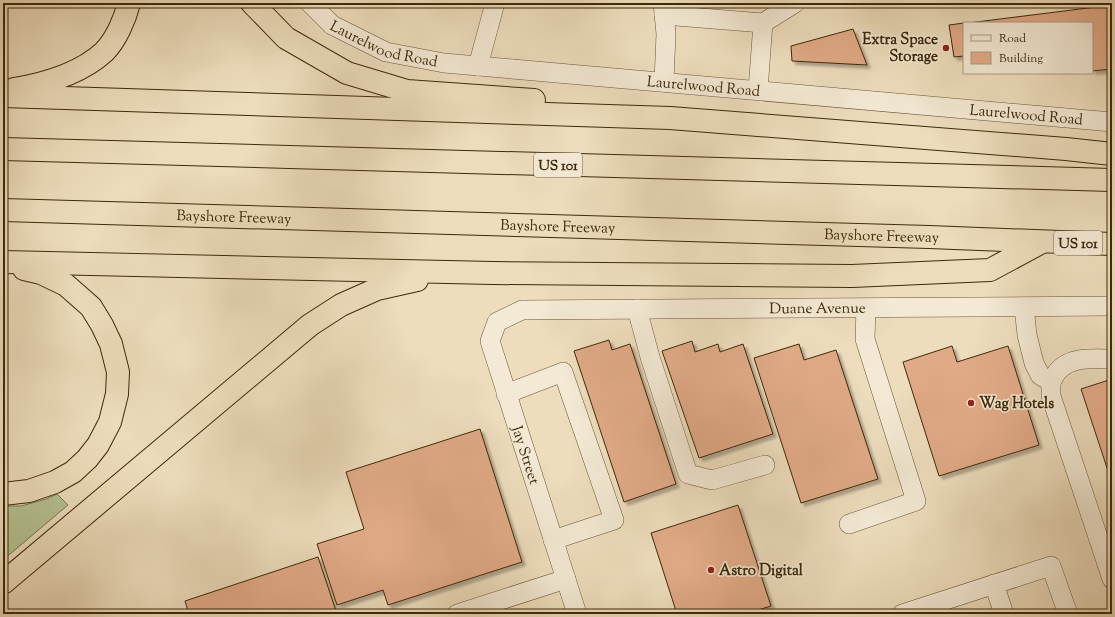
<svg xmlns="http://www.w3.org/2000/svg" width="1115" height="617" font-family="'Sorts Mill Goudy',serif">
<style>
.green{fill:#b5c293;stroke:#79764e}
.building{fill:#e1aa87;stroke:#3d2909;filter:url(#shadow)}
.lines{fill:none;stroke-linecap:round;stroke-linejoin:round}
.minor-casing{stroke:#695636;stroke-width:20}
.highway-casing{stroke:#3d2909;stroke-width:24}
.minor{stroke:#f3e9d4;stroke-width:19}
.highway{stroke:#edddbd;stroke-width:22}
.poi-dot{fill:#8f2418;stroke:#f3e9d4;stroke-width:1.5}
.labels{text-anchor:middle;stroke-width:3;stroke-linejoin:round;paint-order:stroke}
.shield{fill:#f3e9d4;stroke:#746346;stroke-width:1}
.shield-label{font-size:14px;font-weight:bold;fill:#3d2909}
.poi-label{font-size:15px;font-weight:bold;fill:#3d2909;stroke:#f3e9d4;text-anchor:start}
.street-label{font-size:15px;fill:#3d2909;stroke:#f3e9d4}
</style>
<defs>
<filter id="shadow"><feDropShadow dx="3.5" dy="3.5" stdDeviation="1" flood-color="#0004"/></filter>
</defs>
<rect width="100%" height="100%" fill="#edddbd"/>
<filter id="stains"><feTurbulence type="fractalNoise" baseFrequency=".005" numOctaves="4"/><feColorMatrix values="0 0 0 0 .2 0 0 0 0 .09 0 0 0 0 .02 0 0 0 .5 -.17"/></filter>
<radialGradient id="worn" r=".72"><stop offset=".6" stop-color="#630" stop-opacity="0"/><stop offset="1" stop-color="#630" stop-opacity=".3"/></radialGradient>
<path class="green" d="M57 494 68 505 3 560V506H21L46 499Z"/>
<g class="building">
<path d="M1112 5V69L1092 71V23H968Z"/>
<path d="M964 23V56L954 57 949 25Z"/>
<path d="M853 29 867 65 792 61 791 46Z"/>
<path d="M609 340 612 350 630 344 676 484 624 502 574 351Z"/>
<path d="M692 341 695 352 718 344 720 352 743 344 773 434 699 458 662 351Z"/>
<path d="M799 344 804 360 836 350 878 479 801 503 754 358Z"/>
<path d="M952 346 957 362 1008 346 1039 445 939 476 903 362Z"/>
<path d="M1112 379V483L1081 389Z"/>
<path d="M480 429 522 562 388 605 383 590 337 605 317 544 364 529 346 472Z"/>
<path d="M738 505 771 606 745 614H677L651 533Z"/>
<path d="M318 557 337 614H189L185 601Z"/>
</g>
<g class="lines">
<g class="minor-casing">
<g id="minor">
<path id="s1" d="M310 3 332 25 386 52 444 63 1112 122"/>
<path d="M663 3 666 34 664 82"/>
<path d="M664 15 763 23"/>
<path d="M478 66 495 3"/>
<path d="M758 90 763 23 795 3"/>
<path d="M1024 307 1027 335 1034 363 1040 375 1051 382C1053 379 1055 374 1058 371 1071 356 1094 359 1112 359"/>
<path d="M637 309 650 357 688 474 712 480 765 465"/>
<path d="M1051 382V396L1112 579"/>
<path d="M506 394 563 372 614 520 553 540"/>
<path d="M849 524 916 501 865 339 866 308"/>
<path d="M994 584 1004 614"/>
<path d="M457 614 566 579"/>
<path id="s2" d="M577 614 490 341 497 322 522 310 1112 306"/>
<path d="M902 614 1051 566 1068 614"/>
</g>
</g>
<g class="highway-casing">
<g id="highway">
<path d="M252 3 286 38 347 73 407 91 534 100"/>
<path d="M14 89C44 84 81 73 104 52 116 40 125 19 129 3"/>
<path d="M3 96 670 118 1066 149 1112 154"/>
<path d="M3 149 1112 180"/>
<path id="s3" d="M3 210 929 237 1112 244"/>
<path d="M3 262 493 273 852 276 990 270 1042 242"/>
<path d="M3 494 29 491 55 482 73 472 87 459 98 445 110 422 117 394 118 372 111 344 102 325 91 307 66 285 41 273 24 269"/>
<path d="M3 583 310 325 341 305 377 289 417 280"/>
</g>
</g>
<use href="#minor" class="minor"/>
<use href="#highway" class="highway"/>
</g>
<g class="poi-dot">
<circle cx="946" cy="48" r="4"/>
<circle cx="971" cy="403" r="4"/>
<circle cx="711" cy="570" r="4"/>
</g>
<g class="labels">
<g class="shield">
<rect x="534" y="153" width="48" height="24" rx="3"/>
<rect x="1054" y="231" width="48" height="24" rx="3"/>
</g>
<g class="shield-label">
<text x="558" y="170">US 101</text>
<text x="1078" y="248">US 101</text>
</g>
<g class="poi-label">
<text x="938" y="44" text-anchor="end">Extra Space<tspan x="938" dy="17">Storage</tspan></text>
<text x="979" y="408">Wag Hotels</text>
<text x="719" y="575">Astro Digital</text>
</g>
<g class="street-label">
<text dy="5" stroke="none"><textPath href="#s1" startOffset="87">Laurelwood Road</textPath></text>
<text dy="5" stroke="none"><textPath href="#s1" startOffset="411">Laurelwood Road</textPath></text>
<text dy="5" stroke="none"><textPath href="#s1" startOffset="735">Laurelwood Road</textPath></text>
<text dy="5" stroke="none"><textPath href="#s3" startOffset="231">Bayshore Freeway</textPath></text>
<text dy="5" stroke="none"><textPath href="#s3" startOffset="555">Bayshore Freeway</textPath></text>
<text dy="5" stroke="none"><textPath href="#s3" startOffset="879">Bayshore Freeway</textPath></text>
<text dy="5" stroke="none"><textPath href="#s2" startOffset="630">Duane Avenue</textPath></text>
<text transform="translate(526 455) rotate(72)" y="5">Jay Street</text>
</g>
</g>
<rect width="1115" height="617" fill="none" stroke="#edddbd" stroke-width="16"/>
<rect x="4" y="4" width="1107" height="609" fill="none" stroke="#3d2909" stroke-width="2"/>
<rect x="8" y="8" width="1099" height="601" fill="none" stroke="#3d2909"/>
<rect x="963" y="22" width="130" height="52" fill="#f3e9d4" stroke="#aa9c83"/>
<rect x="971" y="35" width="20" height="6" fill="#f3e9d4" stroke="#aa9c83"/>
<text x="999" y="42" font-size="12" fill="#3d2909">Road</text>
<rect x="971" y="52" width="20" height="12" fill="#e1aa87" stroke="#aa9c83"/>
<text x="999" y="62" font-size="12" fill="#3d2909">Building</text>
<rect width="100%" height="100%" filter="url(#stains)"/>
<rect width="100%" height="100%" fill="url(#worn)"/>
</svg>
